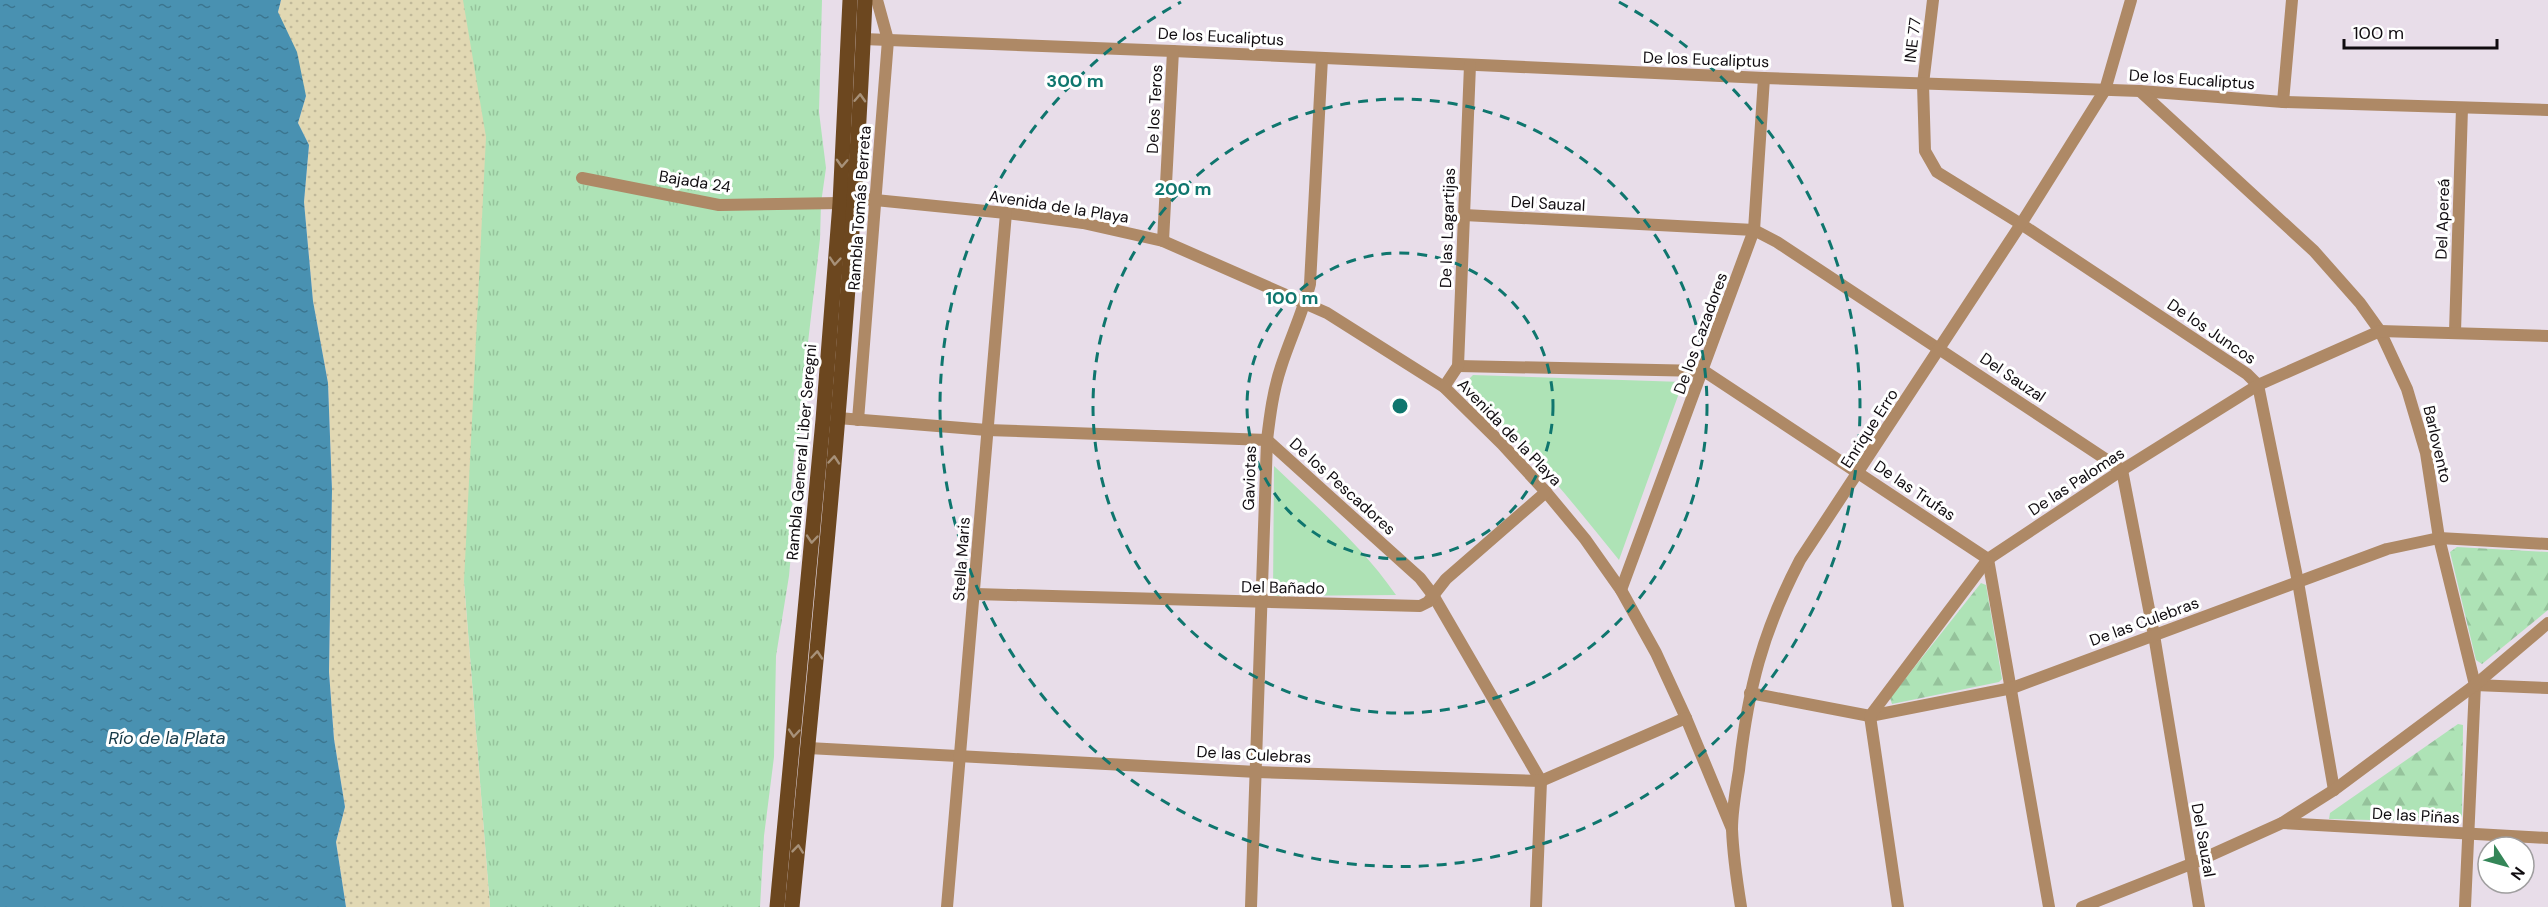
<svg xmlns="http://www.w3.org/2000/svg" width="2548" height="907" font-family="'DM Sans',sans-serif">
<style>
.grass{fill:url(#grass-tufts)}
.forest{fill:url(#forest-firs)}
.sand{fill:url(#sand-dots)}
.park{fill:#aee3b6}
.water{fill:url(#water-ripples)}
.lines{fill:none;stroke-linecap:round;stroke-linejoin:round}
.minor{stroke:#ae8966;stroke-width:12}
.major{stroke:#6c471f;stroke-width:15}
.oneway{stroke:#a79179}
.ring{fill:none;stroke:#0f766e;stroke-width:3;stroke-dasharray:10 8}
.labels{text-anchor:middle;stroke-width:6;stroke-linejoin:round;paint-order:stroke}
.street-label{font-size:16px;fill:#100c10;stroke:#fff}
.water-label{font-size:18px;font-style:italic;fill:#183a48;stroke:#fff}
.centre{fill:#0f766e;stroke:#fff;stroke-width:3}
.ring-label{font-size:18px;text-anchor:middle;font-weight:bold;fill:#0f766e;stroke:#fff;stroke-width:6;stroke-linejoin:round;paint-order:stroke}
</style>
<defs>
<pattern id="grass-tufts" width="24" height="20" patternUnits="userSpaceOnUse" patternTransform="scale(1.5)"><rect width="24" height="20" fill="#aee3b6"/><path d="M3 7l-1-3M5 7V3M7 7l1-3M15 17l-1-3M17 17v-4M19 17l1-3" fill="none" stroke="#95c29b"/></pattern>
<pattern id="forest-firs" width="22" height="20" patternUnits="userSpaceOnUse" patternTransform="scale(1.5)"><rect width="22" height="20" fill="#aee3b6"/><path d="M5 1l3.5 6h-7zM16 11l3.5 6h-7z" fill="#95c29b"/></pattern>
<pattern id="sand-dots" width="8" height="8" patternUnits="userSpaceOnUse" patternTransform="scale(1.5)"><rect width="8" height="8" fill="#e1d8b3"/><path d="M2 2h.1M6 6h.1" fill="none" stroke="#c0b899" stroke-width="1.8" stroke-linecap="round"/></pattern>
<pattern id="water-ripples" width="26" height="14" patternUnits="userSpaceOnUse" patternTransform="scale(1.5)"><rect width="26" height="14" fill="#4991b1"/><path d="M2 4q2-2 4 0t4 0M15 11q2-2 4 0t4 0" fill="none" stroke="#3b758f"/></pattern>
</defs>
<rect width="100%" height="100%" fill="#e8dde9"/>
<path class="grass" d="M463 0H822L819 112 826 168 821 203 820 239 804 377V421L794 453 791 488 794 521 789 576 776 656 774 757 764 836 760 907H490L464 582Z"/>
<g class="forest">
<path d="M2457 547 2548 552V610L2482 664 2476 660 2450 552Z"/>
<path d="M1981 583 1986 585 2002 679 1999 682 1892 704 1890 698Z"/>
<path d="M2458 724 2463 725 2462 817 2459 822 2329 819 2330 813Z"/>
</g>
<path class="sand" d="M281 0H463L486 137 464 582 490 907H346L336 842 345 807 334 739 329 672 332 490 328 383 313 301 304 202 309 145 298 123 306 96 278 12Z"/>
<g class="park">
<path d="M1473 375 1683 382 1619 560C1586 519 1553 478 1517 440 1500 422 1473 407 1464 384Z"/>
<path d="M1274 466C1317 507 1362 546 1396 595L1273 596Z"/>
</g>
<path class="water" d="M0 0H281L278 12 297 52 306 96 298 123 309 145 304 202 313 301 328 383 332 490 329 672 334 739 345 807 336 842 346 907H0Z"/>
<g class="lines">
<g class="minor">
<path d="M1933 0 1923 84 1925 151 1937 172 2021 224 2247 374 2258 385 2298 582 2334 790"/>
<path d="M863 39 1173 51 1764 78 2140 91 2283 102 2548 110"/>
<path d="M2140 91 2314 251 2360 303 2380 331 2407 389 2426 453 2439 538 2475 685 2465 907"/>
<path d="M2283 102 2292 0"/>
<path d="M582 178 719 205 840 203"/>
<path d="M855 198 1006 213 1083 223 1163 241 1327 313 1444 387 1502 444 1546 492 1585 539 1621 590 1656 653 1686 718 1732 829"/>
<path d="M1464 215 1754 230 1777 242 2122 470 2154 635 2199 907"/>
<path d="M1163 241 1173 51"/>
<path d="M2455 332 2462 108"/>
<path d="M1458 366 1704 371 1988 559 2049 907"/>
<path d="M1444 387 1458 366 1470 65"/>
<path d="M838 418 987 430 1267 440 1420 578 1433 595 1541 781 1536 907"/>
<path d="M858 420 888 40 877 0"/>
<path d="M1621 590 1754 230 1764 78"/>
<path d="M975 594 1420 606 1428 602 1446 579 1546 492"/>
<path d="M2475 685 2548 688"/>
<path d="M1750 693 1870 716 2012 688 2387 549 2439 538 2548 544"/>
<path d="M808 748 1257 772 1541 781 1686 718"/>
<path d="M2282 823 2548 838"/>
<path d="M947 907 1006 213"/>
<path d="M1251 907 1267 440C1270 415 1273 391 1281 367 1290 339 1303 312 1310 284L1322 58"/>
<path d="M1741 907C1737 882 1733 855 1732 829 1732 810 1736 789 1739 770 1748 689 1762 633 1800 560L2021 224 2105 90 2131 0"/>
<path d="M1898 907 1870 716 1988 559 2122 470 2258 385 2380 331 2548 336"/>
<path d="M2082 907 2191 864 2282 823 2334 790 2475 685 2548 623"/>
</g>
<g class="major">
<path d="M777 907 823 420 840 203 850 0"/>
<path d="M792 907C822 605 852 303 865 0"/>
</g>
</g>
<defs><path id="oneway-chevron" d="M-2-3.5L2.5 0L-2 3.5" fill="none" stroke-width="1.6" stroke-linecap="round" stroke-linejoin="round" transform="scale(1.5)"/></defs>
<g class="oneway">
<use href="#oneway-chevron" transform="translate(860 98) rotate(-87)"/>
<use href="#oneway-chevron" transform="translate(842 163) rotate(93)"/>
<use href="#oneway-chevron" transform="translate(835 261) rotate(95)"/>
<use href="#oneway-chevron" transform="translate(834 460) rotate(-85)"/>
<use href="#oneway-chevron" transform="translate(812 539) rotate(95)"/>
<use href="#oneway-chevron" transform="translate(817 655) rotate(-85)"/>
<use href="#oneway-chevron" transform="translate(794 733) rotate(95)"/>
<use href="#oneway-chevron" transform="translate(798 849) rotate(-84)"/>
</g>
<g class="ring">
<circle cx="1400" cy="406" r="153"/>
<circle cx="1400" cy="406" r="307"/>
<path d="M1619 2A460 460 0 1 1 1181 2"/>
</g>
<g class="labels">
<g class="street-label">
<text transform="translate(1221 36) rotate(3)" y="6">De los Eucaliptus</text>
<text transform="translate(1912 40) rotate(-83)" y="6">INE 77</text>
<text transform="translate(1706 59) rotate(2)" y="6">De los Eucaliptus</text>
<text transform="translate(2192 79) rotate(4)" y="6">De los Eucaliptus</text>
<text transform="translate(1154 109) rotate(-87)" y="6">De los Teros</text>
<text transform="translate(695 181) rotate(9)" y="6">Bajada 24</text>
<text transform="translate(1548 203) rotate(3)" y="6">Del Sauzal</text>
<text transform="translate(1059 206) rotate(9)" y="6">Avenida de la Playa</text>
<text transform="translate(859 208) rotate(-86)" y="6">Rambla Tomás Berreta</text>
<text transform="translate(2442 219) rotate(-88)" y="6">Del Apereá</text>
<text transform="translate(1447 228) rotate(-88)" y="6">De las Lagartijas</text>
<text transform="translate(2212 331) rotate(34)" y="6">De los Juncos</text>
<text transform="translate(1700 333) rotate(-70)" y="6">De los Cazadores</text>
<text transform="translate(2013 377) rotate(34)" y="6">Del Sauzal</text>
<text transform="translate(1869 428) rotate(-57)" y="6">Enrique Erro</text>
<text transform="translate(1510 432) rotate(46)" y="6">Avenida de la Playa</text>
<text transform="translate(2438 444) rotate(77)" y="6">Barlovento</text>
<text transform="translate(801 452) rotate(-85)" y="6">Rambla General Liber Seregni</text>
<text transform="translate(1249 478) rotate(-88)" y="6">Gaviotas</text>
<text transform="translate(2076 481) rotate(-33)" y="6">De las Palomas</text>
<text transform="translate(1343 486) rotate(42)" y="6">De los Pescadores</text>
<text transform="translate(1915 490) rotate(34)" y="6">De las Trufas</text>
<text transform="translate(961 559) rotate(-86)" y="6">Stella Maris</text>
<text transform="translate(1283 587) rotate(1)" y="6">Del Bañado</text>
<text transform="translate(2144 621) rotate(-20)" y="6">De las Culebras</text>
<text transform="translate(1254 754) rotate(3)" y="6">De las Culebras</text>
<text transform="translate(2416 815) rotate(3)" y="6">De las Piñas</text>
<text transform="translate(2204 840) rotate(80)" y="6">Del Sauzal</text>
</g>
<g class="water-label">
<text x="167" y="744">Río de la Plata</text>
</g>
</g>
<circle cx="1400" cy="406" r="9" class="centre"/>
<g class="ring-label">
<text x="1075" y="87">300 m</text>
<text x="1183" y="195">200 m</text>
<text x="1292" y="304">100 m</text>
</g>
<g transform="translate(2506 865) rotate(126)"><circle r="28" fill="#ffffff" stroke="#9f9e9f" stroke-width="1.5"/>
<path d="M0-4.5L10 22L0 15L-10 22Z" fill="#348658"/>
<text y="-9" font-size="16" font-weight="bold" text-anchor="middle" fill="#100c10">N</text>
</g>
<path d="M2344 39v9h153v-9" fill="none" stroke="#100c10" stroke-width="3"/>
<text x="2353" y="39" font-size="18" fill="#100c10" stroke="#ffffff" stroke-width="4.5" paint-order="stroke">100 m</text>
</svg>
